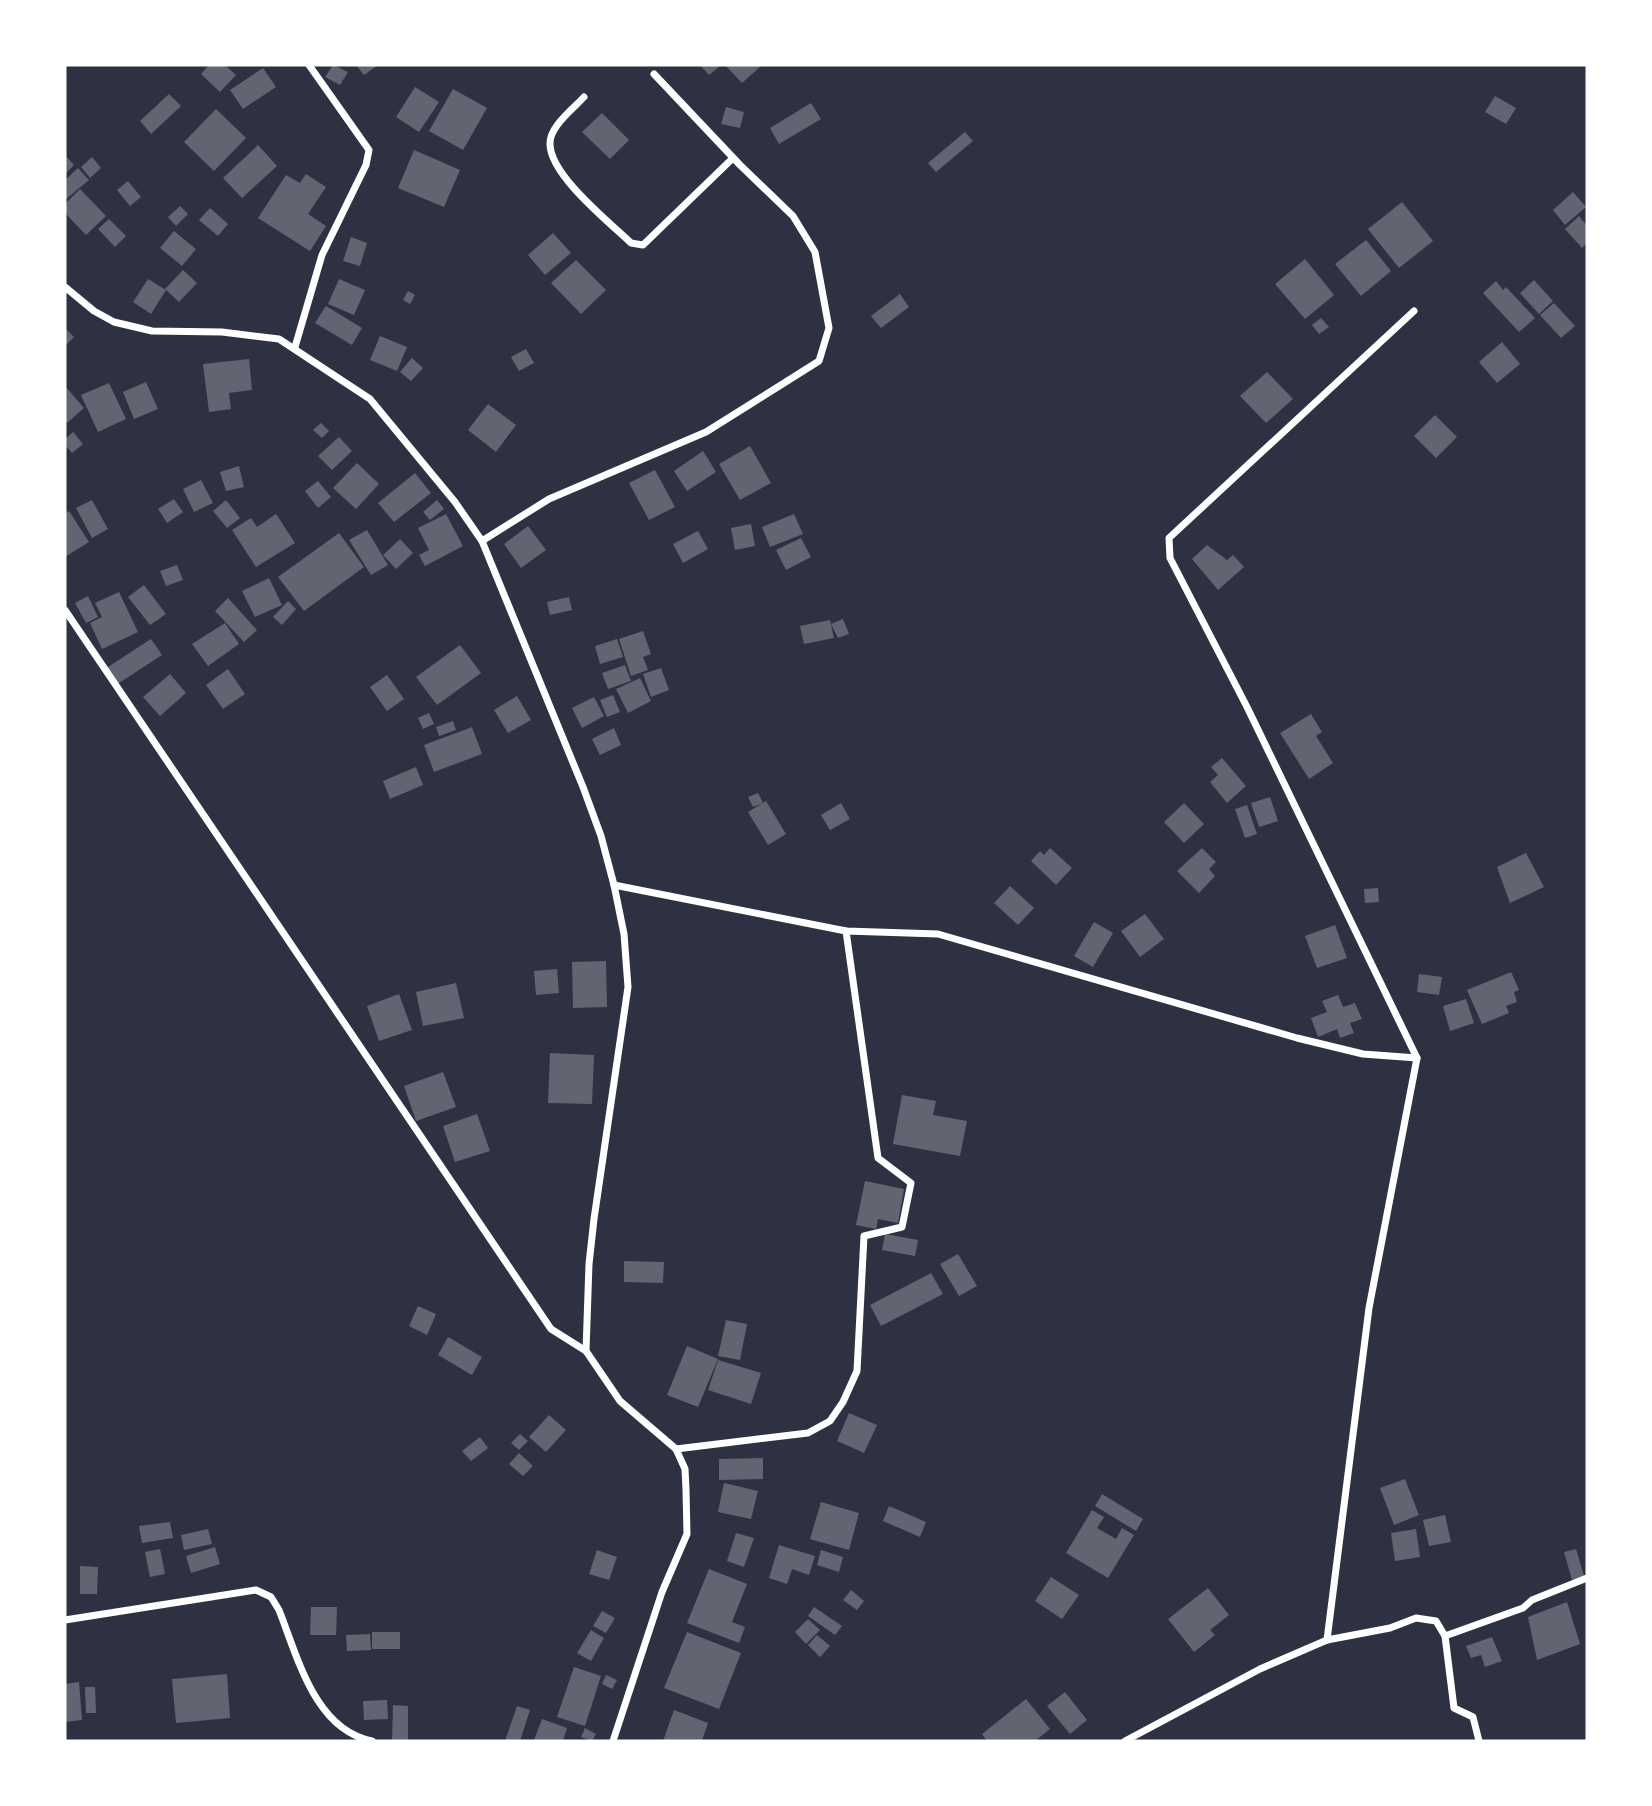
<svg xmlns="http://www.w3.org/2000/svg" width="1652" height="1806" font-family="'IBM Plex Sans',sans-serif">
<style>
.building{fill:#626471}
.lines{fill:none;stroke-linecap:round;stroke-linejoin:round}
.minor{stroke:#fff;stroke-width:7}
</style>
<rect width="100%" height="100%" fill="#2d3142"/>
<g class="building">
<path d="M209 65H225L236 75 220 92 201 74Z"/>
<path d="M333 65 348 72 340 85 325 77Z"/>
<path d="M356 65H378L364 75Z"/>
<path d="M700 65H721L709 75Z"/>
<path d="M725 65H762L742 83Z"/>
<path d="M263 68 276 87 243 109 230 90Z"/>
<path d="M415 87 439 102 419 132 396 117Z"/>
<path d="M453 89 487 108 463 150 429 131Z"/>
<path d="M169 94 181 106 151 134 140 121Z"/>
<path d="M1495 96 1516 108 1506 124 1485 112Z"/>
<path d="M811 103 821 119 779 144 770 128Z"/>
<path d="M726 107 744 112 740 128 721 124Z"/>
<path d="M216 109 246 138 214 171 184 142Z"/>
<path d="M602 113 629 140 610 159 582 132Z"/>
<path d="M965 132 973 141 936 172 928 163Z"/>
<path d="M258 145 277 166 242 198 223 178Z"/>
<path d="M414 150 460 170 444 207 398 188Z"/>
<path d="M65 155 74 165 65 174Z"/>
<path d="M92 157 101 168 90 178 81 167Z"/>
<path d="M78 168 89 180 65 200V180Z"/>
<path d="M306 174 326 187 308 214 326 226 310 251 258 218 286 175 300 183Z"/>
<path d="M128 181 141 197 130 206 117 190Z"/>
<path d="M80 189 106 216 86 235 65 213V204Z"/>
<path d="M1573 192 1586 207 1565 225 1553 210Z"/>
<path d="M1402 202 1433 241 1399 268 1368 229Z"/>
<path d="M180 206 188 214 176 226 168 217Z"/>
<path d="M210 208 228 224 218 236 199 220Z"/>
<path d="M1579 216 1587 226V243L1582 248 1565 229Z"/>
<path d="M109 219 126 236 115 247 98 229Z"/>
<path d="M174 231 196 249 182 266 160 248Z"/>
<path d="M553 233 571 253 545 275 528 255Z"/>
<path d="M351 237 367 243 360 266 343 261Z"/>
<path d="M1366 240 1391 271 1361 296 1335 264Z"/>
<path d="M1305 259 1334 295 1305 319 1275 284Z"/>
<path d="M576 260 606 290 581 314 551 283Z"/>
<path d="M183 270 197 283 179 302 165 289Z"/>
<path d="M148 279 166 290 151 314 133 302Z"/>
<path d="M339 279 365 290 354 315 328 304Z"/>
<path d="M1534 280 1553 301 1539 314 1520 293Z"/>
<path d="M1496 281 1503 290 1506 287 1535 318 1519 332 1483 293Z"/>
<path d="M408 291 415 295 410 304 403 300Z"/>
<path d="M900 294 909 307 881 328 871 316Z"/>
<path d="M1554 303 1575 326 1561 338 1540 315Z"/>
<path d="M326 306 362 328 352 345 315 323Z"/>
<path d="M1321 318 1329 327 1319 334 1312 325Z"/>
<path d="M65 328 74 337 65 346Z"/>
<path d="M380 336 407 347 397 371 370 360Z"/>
<path d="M1502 342 1520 364 1497 383 1479 362Z"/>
<path d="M526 349 534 363 519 371 511 357Z"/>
<path d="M412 358 423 368 411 381 400 372Z"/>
<path d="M249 359 252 390 229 393 231 409 209 412 203 364Z"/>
<path d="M1267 372 1293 399 1266 423 1240 396Z"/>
<path d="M146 382 158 409 134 419 123 392Z"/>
<path d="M109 383 126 419 98 432 81 395Z"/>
<path d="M65 386 84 408 67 423 65 421Z"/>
<path d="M488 404 516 425 496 452 468 430Z"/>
<path d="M1435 415 1457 437 1436 458 1414 436Z"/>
<path d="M321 423 329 431 322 438 313 430Z"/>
<path d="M73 432 83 444 72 453 65 445V439Z"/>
<path d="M339 437 352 451 332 470 318 456Z"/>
<path d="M750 446 771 483 740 500 719 464Z"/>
<path d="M703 451 716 472 687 491 674 471Z"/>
<path d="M357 463 379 484 356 509 333 488Z"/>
<path d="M239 466 244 487 226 491 220 472Z"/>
<path d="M655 470 675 507 649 520 629 483Z"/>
<path d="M415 473 431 493 394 522 378 503Z"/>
<path d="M201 480 213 503 194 512 183 489Z"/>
<path d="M318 481 331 497 318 508 305 491Z"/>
<path d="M174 499 183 512 167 523 158 509Z"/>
<path d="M92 500 108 529 92 538 76 508Z"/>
<path d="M226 500 240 518 227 528 213 511Z"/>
<path d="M437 500 444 509 430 520 423 512Z"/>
<path d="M69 511 89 542 65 557V514Z"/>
<path d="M276 514 295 543 256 567 232 530 251 518 257 527Z"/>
<path d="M446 514 463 546 425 566 419 555 429 550 418 528Z"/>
<path d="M794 514 803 534 770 547 762 527Z"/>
<path d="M751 524 755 546 735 550 731 528Z"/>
<path d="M528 526 546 550 521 568 504 544Z"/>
<path d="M367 530 388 565 371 575 349 540Z"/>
<path d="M698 531 708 549 683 563 673 544Z"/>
<path d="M339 533 364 567 304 611 278 577Z"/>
<path d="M801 538 811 557 786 570 776 550Z"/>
<path d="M400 539 413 553 396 569 383 555Z"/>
<path d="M1207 545 1227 560 1233 555 1244 567 1218 590 1192 559Z"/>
<path d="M177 565 183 580 166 586 160 571Z"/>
<path d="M269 578 282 605 255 617 242 591Z"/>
<path d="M144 585 166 614 150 625 128 597Z"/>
<path d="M119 592 138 632 102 649 90 623 102 617 95 603Z"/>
<path d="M88 596 98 617 86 623 75 603Z"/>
<path d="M569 597 572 610 550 615 547 602Z"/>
<path d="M228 598 257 630 244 642 215 611Z"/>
<path d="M288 601 296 609 282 625 273 617Z"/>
<path d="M843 619 849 634 838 638 831 624Z"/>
<path d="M830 620 834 638 804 644 800 626Z"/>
<path d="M225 623 239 644 208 666 192 644Z"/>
<path d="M643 631 651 654 643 657 648 670 631 676 619 639Z"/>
<path d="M151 639 162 655 116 685 105 669Z"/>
<path d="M617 639 623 657 600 664 595 646Z"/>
<path d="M460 645 481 673 437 705 416 677Z"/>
<path d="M625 665 631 681 608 689 602 673Z"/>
<path d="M661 668 669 690 651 697 643 674Z"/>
<path d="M228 669 245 694 223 709 206 685Z"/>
<path d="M170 674 186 693 160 716 143 697Z"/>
<path d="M387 675 404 699 387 711 370 687Z"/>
<path d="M640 678 651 701 628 713 616 689Z"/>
<path d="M613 695 620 712 607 717 600 700Z"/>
<path d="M517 696 531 720 508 733 494 710Z"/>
<path d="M594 697 604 716 582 728 572 708Z"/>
<path d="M429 713 434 724 423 729 418 718Z"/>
<path d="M1311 714 1322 732 1316 736 1333 763 1309 779 1280 733Z"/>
<path d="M453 721 456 730 439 736 436 727Z"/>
<path d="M472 727 482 754 434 772 424 745Z"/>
<path d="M614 728 621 745 600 755 592 739Z"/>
<path d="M1222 758 1246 786 1227 803 1210 782 1218 775 1211 767Z"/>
<path d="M416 767 423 785 390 799 383 781Z"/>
<path d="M758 793 763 803 753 807 748 797Z"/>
<path d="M1270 797 1278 821 1259 827 1251 803Z"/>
<path d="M766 801 786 834 768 845 748 812Z"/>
<path d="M841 803 850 819 830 830 821 815Z"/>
<path d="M1184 803 1204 824 1184 843 1164 822Z"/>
<path d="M1247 805 1257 834 1245 838 1235 809Z"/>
<path d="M1050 848 1072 868 1056 885 1031 861 1040 851 1044 855Z"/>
<path d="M1202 848 1216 862 1209 869 1215 876 1199 893 1177 871Z"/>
<path d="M1526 853 1544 887 1510 903 1497 867Z"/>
<path d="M1010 886 1034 908 1018 925 994 903Z"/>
<path d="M1378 888 1379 902 1365 903 1364 889Z"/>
<path d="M1145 914 1164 939 1140 957 1121 931Z"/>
<path d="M1094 922 1113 933 1093 967 1074 956Z"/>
<path d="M1335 925 1347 958 1317 968 1305 936Z"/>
<path d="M606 961 607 1007 573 1008 572 962Z"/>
<path d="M557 969 559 993 536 995 534 971Z"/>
<path d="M1511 972 1519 990 1514 992 1517 1002 1506 1006 1509 1013 1482 1024 1467 990Z"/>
<path d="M1419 974 1442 977 1439 995 1417 992Z"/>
<path d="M456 983 464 1018 423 1026 416 992Z"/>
<path d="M399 994 412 1030 379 1041 367 1006Z"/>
<path d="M1338 995 1343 1007 1355 1003 1362 1019 1350 1023 1354 1033 1340 1038 1337 1029 1318 1037 1311 1018 1327 1012 1322 1001Z"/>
<path d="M1466 999 1474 1023 1450 1031 1443 1006Z"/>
<path d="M550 1053 594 1055 592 1104 548 1103Z"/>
<path d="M443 1072 456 1107 416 1121 404 1086Z"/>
<path d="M902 1095 936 1101 933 1115 967 1121 960 1156 893 1144Z"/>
<path d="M477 1114 490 1151 455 1162 443 1126Z"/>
<path d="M865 1181 904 1189 898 1223 878 1219 876 1229 856 1225Z"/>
<path d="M885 1234 918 1240 915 1256 882 1250Z"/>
<path d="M958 1254 977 1286 959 1296 940 1264Z"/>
<path d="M624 1261 664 1262 663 1283 624 1282Z"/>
<path d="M931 1273 943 1294 881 1326 870 1305Z"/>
<path d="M418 1306 436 1314 427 1335 409 1326Z"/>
<path d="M726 1320 747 1324 740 1360 718 1356Z"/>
<path d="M448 1337 482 1357 472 1375 438 1355Z"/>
<path d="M687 1346 718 1359 698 1407 667 1395Z"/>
<path d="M718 1360 761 1373 751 1404 708 1390Z"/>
<path d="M849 1413 877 1425 864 1453 837 1441Z"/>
<path d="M549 1415 566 1430 546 1452 529 1437Z"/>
<path d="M520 1434 528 1441 519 1450 511 1443Z"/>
<path d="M480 1437 488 1448 471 1461 462 1451Z"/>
<path d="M519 1453 533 1466 523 1476 509 1464Z"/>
<path d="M763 1458V1479L719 1480V1459Z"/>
<path d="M1405 1479 1419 1515 1394 1525 1380 1488Z"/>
<path d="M724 1483 758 1491 751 1519 718 1512Z"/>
<path d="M1102 1494 1143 1519 1136 1531 1095 1506Z"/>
<path d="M821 1502 859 1513 849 1550 810 1539Z"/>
<path d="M889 1506 926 1522 920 1537 883 1521Z"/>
<path d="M1092 1510 1104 1517 1097 1528 1116 1539 1122 1528 1134 1535 1108 1578 1066 1553Z"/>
<path d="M1445 1515 1451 1542 1429 1546 1423 1520Z"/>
<path d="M170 1522 173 1538 142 1543 139 1526Z"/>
<path d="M208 1529 212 1544 184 1550 181 1535Z"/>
<path d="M1416 1529 1420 1557 1395 1561 1391 1533Z"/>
<path d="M736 1533 754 1538 744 1567 727 1561Z"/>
<path d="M779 1545 815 1556 809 1575 792 1569 787 1584 769 1578Z"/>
<path d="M215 1547 220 1564 191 1573 186 1556Z"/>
<path d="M160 1549 165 1574 150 1577 145 1552Z"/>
<path d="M1576 1549 1584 1576 1572 1580 1564 1552Z"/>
<path d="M597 1550 617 1557 609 1580 589 1574Z"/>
<path d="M821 1550 843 1557 839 1572 817 1565Z"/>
<path d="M80 1566 98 1567 97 1594H80Z"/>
<path d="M709 1569 747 1584 732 1622 745 1627 739 1643 687 1623Z"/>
<path d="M1051 1577 1079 1595 1062 1619 1035 1601Z"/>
<path d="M1208 1588 1229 1615 1210 1630 1215 1635 1194 1652 1168 1619Z"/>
<path d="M851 1590 864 1601 857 1610 843 1600Z"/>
<path d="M1567 1602 1580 1644 1537 1660 1528 1617Z"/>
<path d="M311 1607H337L336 1635H310Z"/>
<path d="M814 1607 842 1626 835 1635 808 1616Z"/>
<path d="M602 1611 615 1618 606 1633 593 1626Z"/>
<path d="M808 1619 820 1630 806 1644 795 1632Z"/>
<path d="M591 1630 604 1638 591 1661 577 1653Z"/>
<rect x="372" y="1632" width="28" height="17"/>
<path d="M687 1632 741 1653 719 1709 664 1688Z"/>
<path d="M370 1634 371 1650 347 1651 346 1635Z"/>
<path d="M817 1635 830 1646 820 1657 808 1645Z"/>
<path d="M1492 1637 1502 1661 1485 1667 1481 1655 1471 1658 1466 1646Z"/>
<path d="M574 1667 601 1676 585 1726 557 1717Z"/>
<path d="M227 1674 230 1718 176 1723 172 1679Z"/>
<path d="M606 1675 617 1680 612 1689 602 1684Z"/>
<path d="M79 1682 82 1720 65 1722V1684Z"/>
<path d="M85 1687H95L96 1713H86Z"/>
<path d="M1065 1692 1087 1720 1070 1734 1047 1706Z"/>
<path d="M1026 1699 1050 1729 1035 1741H987L982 1734Z"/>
<path d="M387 1700 388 1719 364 1720 363 1701Z"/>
<path d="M393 1705 408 1706V1741H392Z"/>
<path d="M517 1706 530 1710 520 1741H505Z"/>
<path d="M674 1710 708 1723 702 1741H663Z"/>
<path d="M542 1719 567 1728 563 1741 534 1740Z"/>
<path d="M585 1728 596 1734 592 1741 581 1737Z"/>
</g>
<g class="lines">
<g class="minor">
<path d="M584 97C573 109 549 127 550 144 550 175 609 222 631 243L643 245 733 158"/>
<path d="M65 287 94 311 114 322 152 331 222 332 279 339 370 399 455 502 482 541 583 787 601 836 614 885 624 934 628 987 594 1219 589 1264 586 1351 620 1401 676 1449 685 1469 686 1490 687 1534 662 1592 613 1741"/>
<path d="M295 347 322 255 366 165 369 150 309 65"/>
<path d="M482 541 549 499 706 432 819 361 829 328 815 252 793 216 740 165 654 74"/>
<path d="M65 610 551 1329 586 1351"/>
<path d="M614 885 846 931 938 934 1297 1038 1363 1054 1417 1058"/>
<path d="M676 1449 808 1433 830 1421 843 1402 857 1371 864 1236 902 1227 911 1183 878 1158 846 931"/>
<path d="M65 1620 256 1590 271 1597 279 1610C298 1658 315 1730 372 1741"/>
<path d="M1445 1636 1523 1608 1532 1600 1587 1578"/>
<path d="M1327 1640 1369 1308 1417 1058 1247 707 1170 558 1169 538 1414 311"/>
<path d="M1125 1741 1260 1669 1327 1640 1390 1628 1416 1618 1436 1621 1445 1636 1454 1708 1473 1717 1479 1741"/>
</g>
</g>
<rect width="1652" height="1806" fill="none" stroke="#ffffff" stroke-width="133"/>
</svg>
